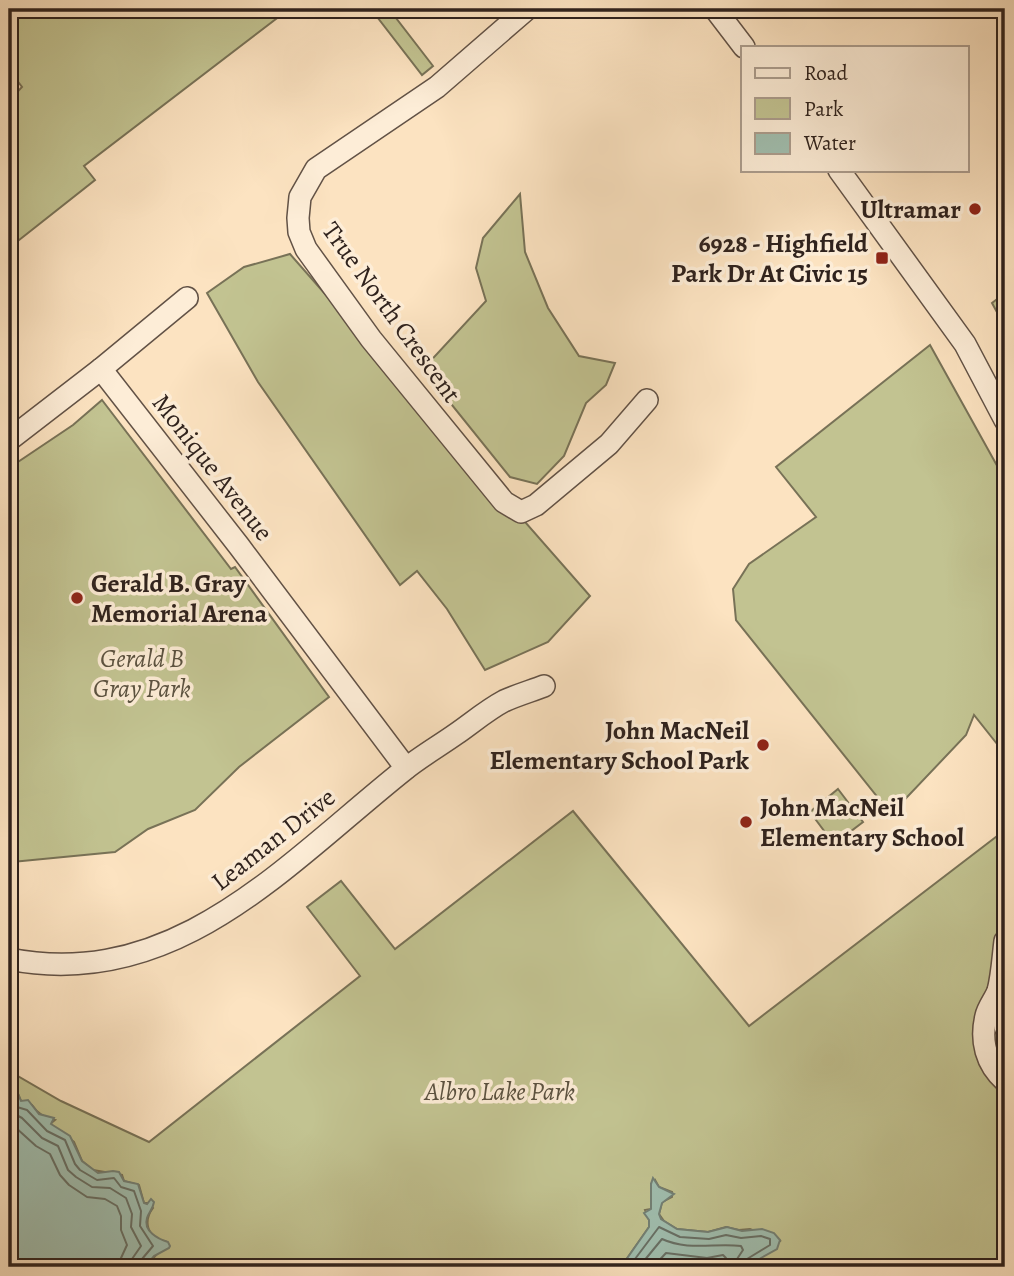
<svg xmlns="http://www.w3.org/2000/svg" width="1014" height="1276" font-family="Alegreya,serif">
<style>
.green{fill:#c2c391;stroke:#787257;stroke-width:2}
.water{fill:#a0beaf;stroke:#738075;stroke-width:2}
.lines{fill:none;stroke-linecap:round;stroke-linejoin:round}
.shore{stroke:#687066;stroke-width:2}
.minor-casing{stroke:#625246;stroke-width:24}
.minor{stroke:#fdedd7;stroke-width:21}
.poi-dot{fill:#8f2418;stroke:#fdedd7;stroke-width:2.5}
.labels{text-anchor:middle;stroke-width:7;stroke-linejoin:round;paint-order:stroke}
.poi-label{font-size:26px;font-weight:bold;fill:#2f221d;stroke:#fdedd7;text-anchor:end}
.street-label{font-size:26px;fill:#2f221d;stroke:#fdedd7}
.park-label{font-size:26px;font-style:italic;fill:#5b5240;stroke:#fdedd7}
</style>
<rect width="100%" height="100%" fill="#fce3c1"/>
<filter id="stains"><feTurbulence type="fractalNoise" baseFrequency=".00286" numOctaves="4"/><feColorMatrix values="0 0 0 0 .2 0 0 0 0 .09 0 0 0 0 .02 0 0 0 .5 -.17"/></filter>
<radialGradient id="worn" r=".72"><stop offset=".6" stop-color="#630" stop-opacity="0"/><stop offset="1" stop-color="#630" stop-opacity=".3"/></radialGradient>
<g class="green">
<path d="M9 9H289L84 166 95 180 9 248V101L22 87 9 70Z"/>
<path d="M371 9H389L433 66 422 75Z"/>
<path d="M520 194 525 252 548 308 579 356 615 363 606 385 586 403 564 456 537 484 510 477 423 369 486 301 476 268 483 238Z"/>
<path d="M290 254 590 596 548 642 485 670 447 609 417 571 400 585 258 382 207 293 244 267Z"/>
<path d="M1005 293V327L992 303Z"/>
<path d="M930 345 1005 480V754L974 715 966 735 891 814 736 620 733 589 749 564 816 517 776 467Z"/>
<path d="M102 400 231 569 235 567 329 697 239 767 195 810 148 829 115 852 12 862 9 861V468L73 425Z"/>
<path d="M838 789 863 822 834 844 810 812Z"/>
<path d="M573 811 749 1026 1005 830V1267H745L754 1263 780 1241 750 1229 739 1230 726 1227 708 1232 677 1229 664 1221 659 1214 662 1202 672 1197V1192L659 1187 655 1180 651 1184V1209L645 1210 649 1220V1227L621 1267H145L159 1252 165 1241C147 1239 143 1221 153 1208L149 1203H144L139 1185 124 1181 122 1175 93 1170 82 1161 74 1142 50 1124 55 1120C44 1117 38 1114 32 1105L21 1101 16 1089 9 1090V1071L61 1101 149 1142 360 976 307 907 341 881 395 949Z"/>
</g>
<g class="water">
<path d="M13 1088 16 1089 21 1101 28 1100 39 1114 54 1118 51 1124 70 1136 82 1161 98 1173 113 1171 119 1172 124 1181 138 1184 144 1203 147 1204 151 1199 154 1202C153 1209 149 1212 147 1218 143 1231 158 1239 168 1242L170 1246 169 1248 154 1256 145 1267H9V1090Z"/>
<path d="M653 1178 659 1187 674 1194 662 1203 659 1214 661 1219 677 1229 708 1232 727 1227 742 1231 762 1229 774 1233 780 1240 777 1249 745 1267H621L649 1227V1220L644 1213 651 1209V1184Z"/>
</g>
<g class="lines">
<g class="shore">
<path d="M9 1095 17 1107 27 1110 47 1131 65 1140 75 1164 80 1170 97 1180 114 1178 121 1187 134 1191 141 1211 140 1226 153 1246 142 1259 140 1267"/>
<path d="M9 1111 22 1118 42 1138 58 1146 68 1170 76 1177 92 1187 110 1188 126 1198 132 1214 131 1227 141 1246 132 1259 131 1267"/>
<path d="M9 1124 15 1127 36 1146 50 1154 60 1175 69 1185 87 1197 105 1199 117 1206 121 1216V1230L127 1245 121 1258 120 1267"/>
<path d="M629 1267 659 1227 680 1237 709 1239 726 1235 741 1238 761 1236 770 1239V1245L747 1259 745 1267"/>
<path d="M639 1267 662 1239C688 1251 714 1243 741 1246L743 1250 737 1259 736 1267"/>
<path d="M653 1267 666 1253 707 1258 723 1255 726 1258 725 1267"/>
</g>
<g class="minor-casing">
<g id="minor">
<path d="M527 9 437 87 316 169 300 197 298 218 299 232 306 249 371 339 504 502 521 512 536 505 609 444 647 400"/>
<path d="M715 9 744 47"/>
<path d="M839 170 965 344 1005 420"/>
<path d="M101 369 239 546 406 768"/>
<path d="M9 440 101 369 187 298"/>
<path d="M1005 941C1003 957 1002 976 998 991 995 999 988 1007 986 1016 980 1041 986 1064 1005 1081"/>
<path d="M9 959C175 992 286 864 404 770 420 757 439 746 456 734 472 723 487 710 504 701 517 695 531 691 544 686"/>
<path d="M998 991 1005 1027"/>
</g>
</g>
<use href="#minor" class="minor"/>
</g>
<g class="poi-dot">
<circle cx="975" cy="209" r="7"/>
<rect x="875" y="251" width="14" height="14" rx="3.5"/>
<circle cx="77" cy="598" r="7"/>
<circle cx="763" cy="745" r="7"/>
<circle cx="746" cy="822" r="7"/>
</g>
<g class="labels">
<g class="poi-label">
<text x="961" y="218">Ultramar</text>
<text x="868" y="252">6928 - Highfield<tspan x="868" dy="30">Park Dr At Civic 15</tspan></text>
<text x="91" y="592" text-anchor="start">Gerald B. Gray<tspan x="91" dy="30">Memorial Arena</tspan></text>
<text x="749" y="739">John MacNeil<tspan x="749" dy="30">Elementary School Park</tspan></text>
<text x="760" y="816" text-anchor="start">John MacNeil<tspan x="760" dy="30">Elementary School</tspan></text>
</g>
<g class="street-label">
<text transform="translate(392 312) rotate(54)" y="9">True North Crescent</text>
<text transform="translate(213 467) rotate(52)" y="9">Monique Avenue</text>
<text transform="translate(273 839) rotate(-38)" y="9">Leaman Drive</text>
</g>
<g class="park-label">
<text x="142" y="667">Gerald B<tspan x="142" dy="30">Gray Park</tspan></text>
<text x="500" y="1100">Albro Lake Park</text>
</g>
</g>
<rect width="1014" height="1276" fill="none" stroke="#fce3c1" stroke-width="35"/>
<rect x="10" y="10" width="993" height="1255" fill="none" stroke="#2f221d" stroke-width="3.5"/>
<rect x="18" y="18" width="979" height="1241" fill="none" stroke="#2f221d" stroke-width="2"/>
<rect x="741" y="46" width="228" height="126" fill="#fdedd7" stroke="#ab9c8d" stroke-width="2"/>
<rect x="755" y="68" width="35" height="10" fill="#fdedd7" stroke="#ab9c8d" stroke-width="2"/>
<text x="804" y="80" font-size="21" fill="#2f221d">Road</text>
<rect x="755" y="98" width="35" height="21" fill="#c2c391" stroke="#ab9c8d" stroke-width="2"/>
<text x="804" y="116" font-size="21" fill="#2f221d">Park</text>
<rect x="755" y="133" width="35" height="21" fill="#a0beaf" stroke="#ab9c8d" stroke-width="2"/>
<text x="804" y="150" font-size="21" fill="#2f221d">Water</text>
<rect width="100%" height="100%" filter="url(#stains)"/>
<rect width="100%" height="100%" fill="url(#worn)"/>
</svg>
